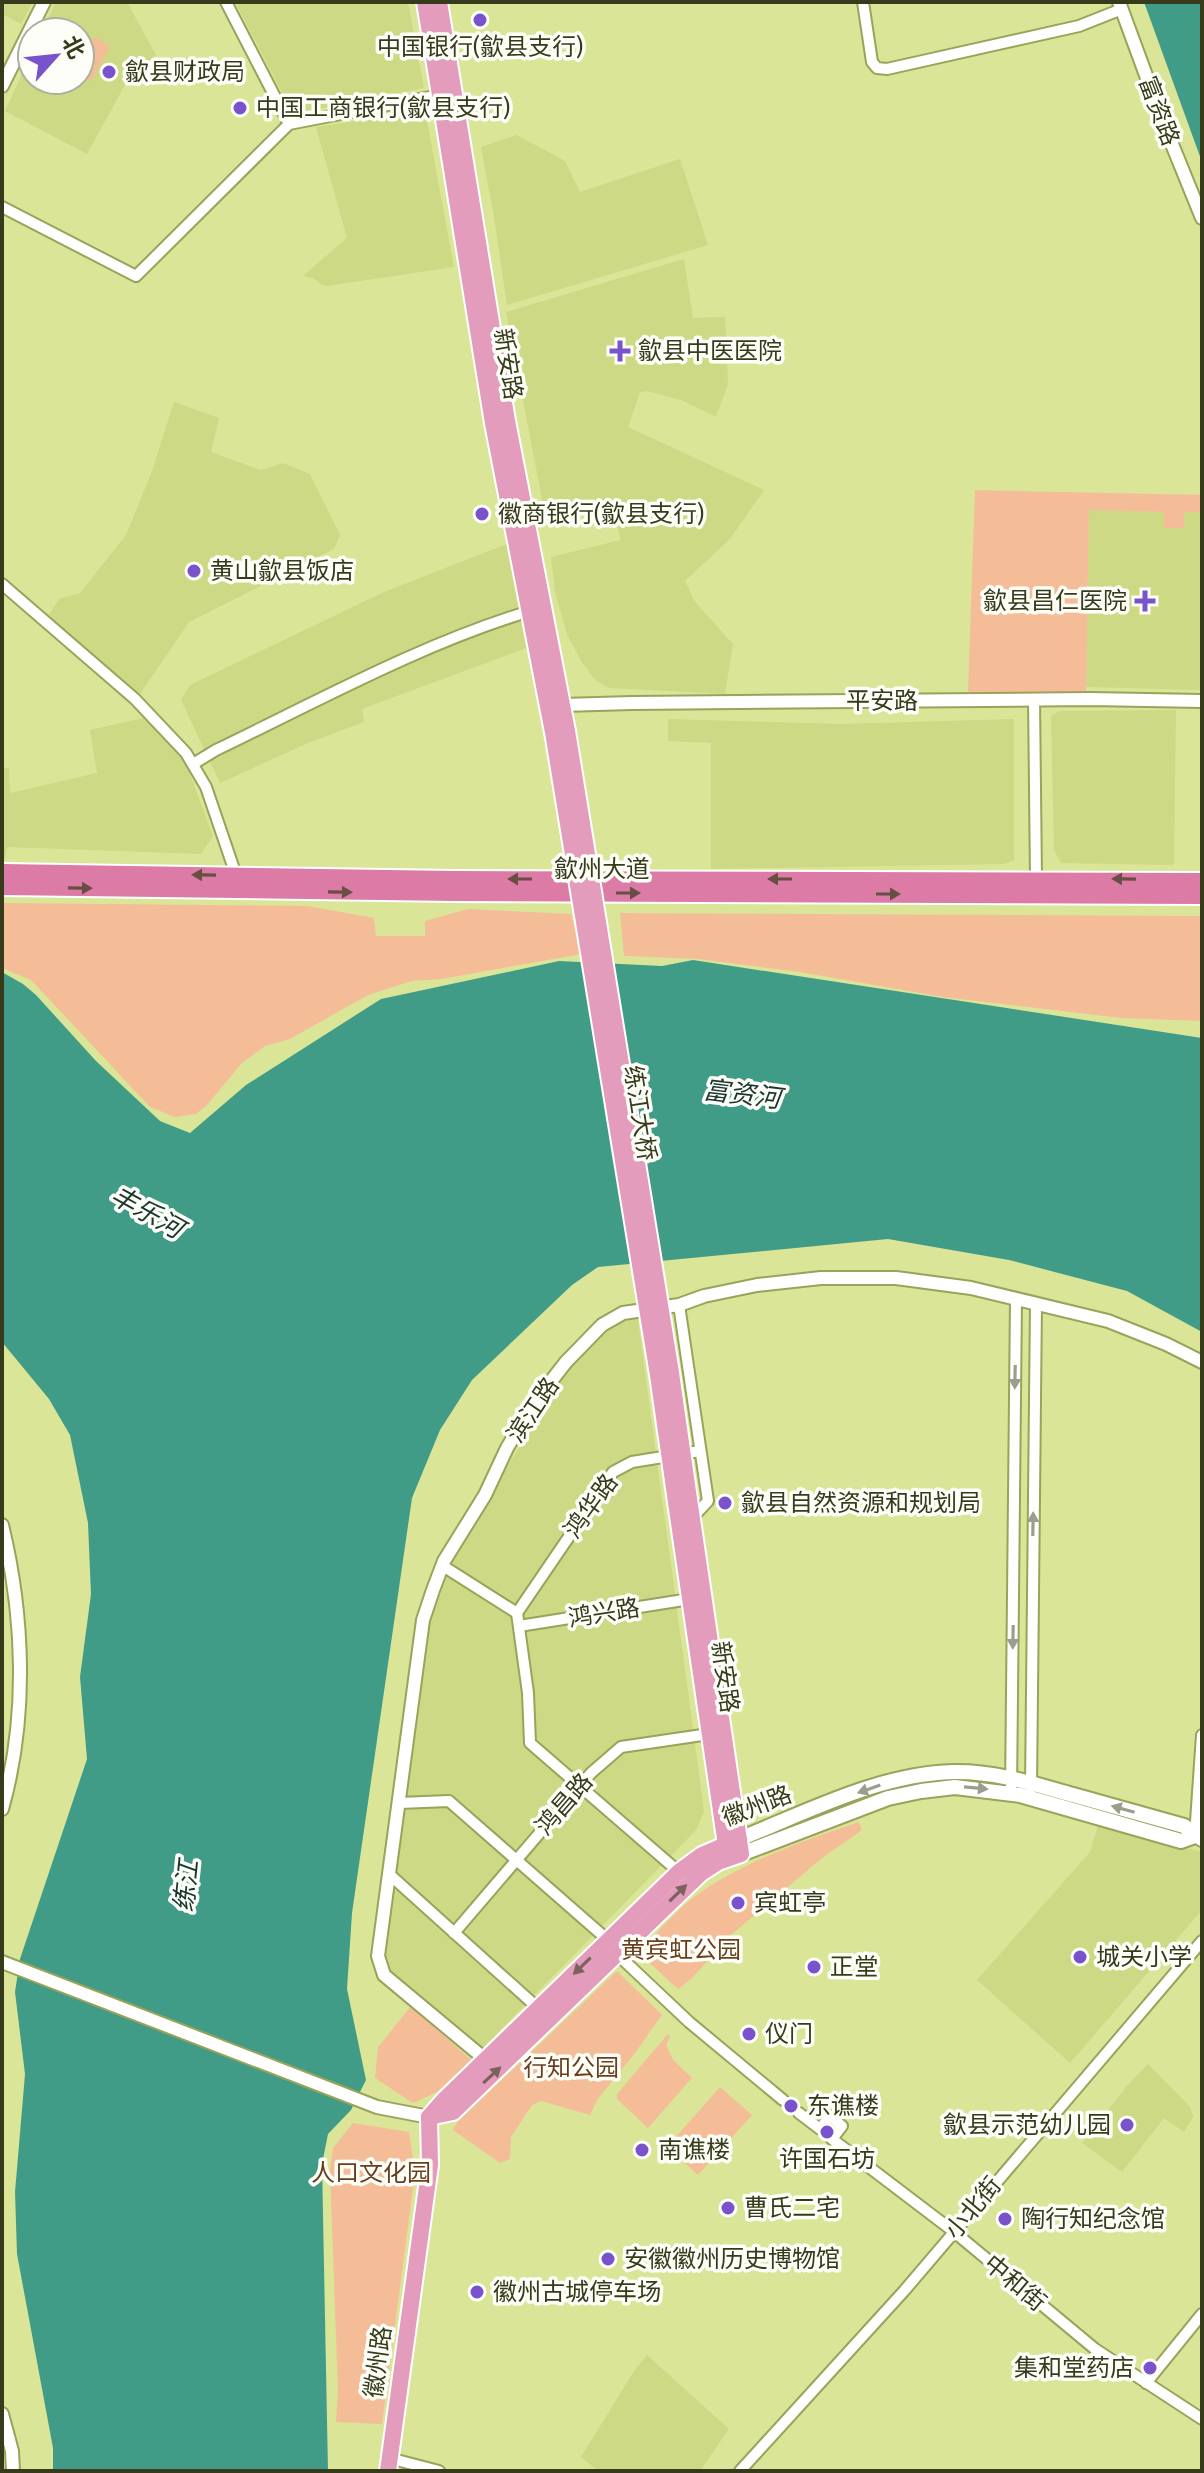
<svg xmlns="http://www.w3.org/2000/svg" width="1204" height="2473" font-family="'Fira Sans Condensed','Noto Sans SC',sans-serif">
<style>
.built{fill:#cdd985}
.green{fill:#f4bd98}
.water{fill:#419c87}
.lines{fill:none;stroke-linecap:round;stroke-linejoin:round}
.minor-casing{stroke:#99a359;stroke-width:14}
.tertiary-casing{stroke:#99a359;stroke-width:16}
.secondary-casing{stroke:#99a359;stroke-width:18}
.primary-casing{stroke:#fff;stroke-width:20}
.trunk-casing{stroke:#fff;stroke-width:20}
.minor{stroke:#fff;stroke-width:10}
.tertiary{stroke:#fff;stroke-width:12}
.secondary{stroke:#fff;stroke-width:14}
.primary{stroke:#e49cbc;stroke-width:16}
.trunk{stroke:#db7ba6;stroke-width:16}
.primary-bridge-casing{stroke:#fff;stroke-width:20;stroke-linecap:butt}
.primary-bridge{stroke:#e49cbc;stroke-width:16}
.oneway{fill:#684e45}
.oneway2{fill:#9b9d8e}
.oneway3{fill:#7c625c}
.poi-dot{fill:#7a52cb;stroke:#fdfef7;stroke-width:3}
.labels{text-anchor:middle;stroke-width:7;stroke-linejoin:round;paint-order:stroke}
.poi-label{font-size:24px;fill:#373b1c;stroke:#fdfef7;text-anchor:start}
.street-label{font-size:24px;fill:#373b1c;stroke:#fdfef7}
.park-label{font-size:24px;fill:#693f20;stroke:#fdfef7}
.water-label{font-size:26px;font-style:italic;fill:#1a362f;stroke:#fdfef7}
</style>
<rect width="100%" height="100%" fill="#dae598"/>
<g class="built">
<path d="M2 2H33L21 24 2 14Z"/>
<path d="M56 2H127L156 55 126 83 87 154 5 111 32 53V80H80V32H42Z"/>
<path d="M235 2H408L424 88 303 112 296 111 289 106Z"/>
<path d="M425 110 454 267 327 286 322 285 313 278 303 276 347 238 316 127Z"/>
<path d="M517 135 565 161 580 192 680 159 708 245 507 305 494 217 481 147Z"/>
<path d="M684 259 693 318 725 317 728 384 716 417 681 400 647 391 640 392 628 427 764 490 730 539 685 581 695 602 733 644 725 694 609 688 596 681 581 661 567 634 555 592 551 557 621 540 614 515 586 511 546 520 506 312Z"/>
<path d="M174 402 219 418 211 452 261 470 283 463 310 474 340 535 334 549 189 622 138 697 47 618 59 599 80 593 126 535 151 474Z"/>
<path d="M1089 510 1165 512 1184 528V512H1202V690L1086 687Z"/>
<path d="M509 543 526 648 362 709 364 722 308 743 220 783 181 700 190 685 384 592Z"/>
<path d="M1176 710 1174 865 1061 863 1054 850 1051 716 1059 711Z"/>
<path d="M144 718 186 763 213 836 201 854 7 847 5 860 2 859V768H9L10 793 97 773 90 730Z"/>
<path d="M668 719 842 724 1014 719V860L1004 864 711 869V743L668 741Z"/>
<path d="M638 1319 704 1811 697 1829 480 2051 388 1972 381 1949 429 1615 447 1563 572 1363 610 1323Z"/>
<path d="M1098 1826 1202 1852V1910L1070 2063 977 1980 1090 1852Z"/>
<path d="M1148 2064 1190 2107 1193 2117 1184 2132 1164 2118 1122 2172 1082 2143 1126 2087Z"/>
<path d="M647 2355 729 2429 700 2471H598L581 2457 634 2371Z"/>
</g>
<g class="green">
<path d="M96 37 110 47 91 81 80 76C80 58 82 48 96 37Z"/>
<path d="M975 490 1202 495V512H1184V528H1164V512L1089 510 1086 694H974L968 691Z"/>
<path d="M2 903 308 906 374 918 376 936H425V921L468 909 571 914 582 954 441 979 412 981 368 995 290 1039 265 1046 242 1063 207 1105 196 1114 175 1117 150 1107 31 980 2 968Z"/>
<path d="M620 913 1202 916V1021L1121 1018 943 997 800 972 698 959 624 956Z"/>
<path d="M859 1822 862 1830 822 1858 732 1934 691 1979 678 1989 638 1952C658 1932 678 1908 701 1892 748 1860 805 1840 859 1822Z"/>
<path d="M617 1971 662 2015 635 2053 597 2100 590 2115 541 2101 532 2105 511 2137 510 2159 500 2163 453 2130 458 2121Z"/>
<path d="M411 2006 471 2060 437 2092 413 2103 375 2078 378 2047Z"/>
<path d="M668 2034 670 2037 666 2045 673 2060 692 2078 648 2128 617 2099V2094Z"/>
<path d="M720 2087 752 2115 698 2175 667 2147Z"/>
<path d="M353 2123 409 2132 415 2173 382 2424 336 2422 338 2391 330 2170 333 2148Z"/>
</g>
<g class="water">
<path d="M1144 2H1202V162Z"/>
<path d="M693 960 1202 1038V1332L1127 1291 1009 1260 888 1239 598 1267 572 1285 472 1380 440 1430 412 1498 352 1913 347 1989 366 2080 351 2110 328 2134 322 2164 328 2471H53V2448L17 2254 15 2192 25 2074 15 1992 20 1959 87 1759 80 1677 91 1594 88 1523 70 1435 49 1399 2 1342V972L23 984 36 995 96 1061 160 1121 190 1133 246 1085 381 999 559 961 662 966Z"/>
</g>
<g class="lines">
<g class="minor-casing">
<g id="minor">
<path d="M226 2 289 124"/>
<path d="M863 2 872 62 877 68 887 69 1079 26 1122 9"/>
<path d="M2 207 136 276 289 124 440 95"/>
<path d="M2 584 135 699 186 753 206 787 236 875"/>
<path d="M1034 699 1036 879"/>
<path d="M193 764 216 750C318 701 421 644 530 611"/>
<path d="M679 1305 708 1501 692 1518"/>
<path d="M443 1566 517 1613"/>
<path d="M517 1613 528 1693 530 1743 679 1872"/>
<path d="M517 1613 613 1472 632 1462 700 1451"/>
<path d="M519 1626 690 1599"/>
<path d="M1031 1788 1036 1303"/>
<path d="M1011 1793 1016 1299"/>
<path d="M399 1803 449 1801 609 1941"/>
<path d="M1195 1836 1202 1735"/>
<path d="M389 1874 539 2009"/>
<path d="M454 1933 591 1773 621 1747 709 1734"/>
<path d="M617 1954 689 2022 783 2100"/>
<path d="M799 2113 820 2129 830 2116 842 2126 832 2139 953 2231 1095 2349 1202 2419"/>
<path d="M1146 2383 1202 2314"/>
<path d="M389 2458 439 2471"/>
<path d="M740 2471 904 2291 1202 1941"/>
</g>
</g>
<g class="tertiary-casing">
<g id="tertiary">
<path d="M1119 2 1165 127 1202 218"/>
<path d="M2 86 44 2"/>
<path d="M562 705 632 703 1090 699 1202 701"/>
<path d="M2 1525C24 1616 28 1717 2 1809"/>
<path d="M2 1962 377 2107 429 2117"/>
<path d="M486 2060 384 1975 378 1956 423 1620 433 1590 444 1561 485 1495 507 1448 534 1403 566 1362 602 1325 623 1313 679 1305 704 1296 757 1285 821 1278H896L971 1288 1108 1321 1166 1344 1202 1362"/>
<path d="M2 2414 12 2451 13 2471"/>
</g>
</g>
<g class="secondary-casing">
<g id="secondary">
<path d="M739 1839C807 1812 879 1774 953 1772 994 1771 1034 1784 1073 1795 1110 1805 1147 1816 1184 1826L1202 1839"/>
<path d="M741 1854 888 1798 921 1791 955 1787 1020 1795 1181 1841 1195 1836"/>
</g>
</g>
<g class="primary-casing">
<g id="primary">
<path d="M425 2 493 423 553 732"/>
<path d="M439 2 507 421 567 731"/>
<path d="M676 1502 727 1852"/>
<path d="M429 2117 453 2112 701 1873 718 1862 741 1854 689 1499"/>
<path d="M388 2471 430 2165 429 2117 443 2101 679 1872 702 1855 739 1839"/>
</g>
</g>
<g class="trunk-casing">
<g id="trunk">
<path d="M2 872 454 879 1202 881"/>
<path d="M2 887 454 893 1202 896"/>
</g>
</g>
<use href="#minor" class="minor"/>
<use href="#tertiary" class="tertiary"/>
<use href="#secondary" class="secondary"/>
<use href="#primary" class="primary"/>
<use href="#trunk" class="trunk"/>
<g class="primary-bridge-casing">
<g id="primary-bridge">
<path d="M567 731 671 1373 689 1499"/>
<path d="M553 732 658 1375 676 1502"/>
</g>
</g>
<use href="#primary-bridge" class="primary-bridge"/>
</g>
<defs><path id="oneway-solid" d="M-6-.8H1V-3.2L6.5 0L1 3.2V.8H-6Z" transform="scale(2)"/></defs>
<g class="oneway">
<use href="#oneway-solid" transform="translate(204 875) rotate(-179)"/>
<use href="#oneway-solid" transform="translate(520 879) rotate(-180)"/>
<use href="#oneway-solid" transform="translate(780 879) rotate(-180)"/>
<use href="#oneway-solid" transform="translate(1124 879) rotate(-179)"/>
<use href="#oneway-solid" transform="translate(80 888) rotate(1)"/>
<use href="#oneway-solid" transform="translate(340 892) rotate(1)"/>
<use href="#oneway-solid" transform="translate(628 893)"/>
<use href="#oneway-solid" transform="translate(888 894)"/>
</g>
<g class="oneway2">
<use href="#oneway-solid" transform="translate(1015 1377) rotate(91)"/>
<use href="#oneway-solid" transform="translate(1033 1524) rotate(-89)"/>
<use href="#oneway-solid" transform="translate(1013 1637) rotate(91)"/>
<use href="#oneway-solid" transform="translate(976 1788) rotate(5)"/>
<use href="#oneway-solid" transform="translate(869 1789) rotate(161)"/>
<use href="#oneway-solid" transform="translate(1123 1809) rotate(-164)"/>
</g>
<g class="oneway3">
<use href="#oneway-solid" transform="translate(678 1893) rotate(-44)"/>
<use href="#oneway-solid" transform="translate(582 1966) rotate(136)"/>
<use href="#oneway-solid" transform="translate(492 2075) rotate(-43)"/>
</g>
<g class="poi-dot">
<circle cx="480" cy="20" r="8"/>
<circle cx="109" cy="72" r="8"/>
<circle cx="240" cy="108" r="8"/>
<path d="M616 339h8v8h8v8h-8v8h-8v-8h-8v-8h8z"/>
<circle cx="482" cy="514" r="8"/>
<circle cx="194" cy="571" r="8"/>
<path d="M1141 589h8v8h8v8h-8v8h-8v-8h-8v-8h8z"/>
<circle cx="725" cy="1503" r="8"/>
<circle cx="738" cy="1903" r="8"/>
<circle cx="1080" cy="1957" r="8"/>
<circle cx="814" cy="1967" r="8"/>
<circle cx="749" cy="2034" r="8"/>
<circle cx="791" cy="2106" r="8"/>
<circle cx="1127" cy="2125" r="8"/>
<circle cx="827" cy="2132" r="8"/>
<circle cx="642" cy="2150" r="8"/>
<circle cx="728" cy="2208" r="8"/>
<circle cx="1005" cy="2219" r="8"/>
<circle cx="608" cy="2259" r="8"/>
<circle cx="477" cy="2292" r="8"/>
<circle cx="1150" cy="2368" r="8"/>
</g>
<g class="labels">
<g class="poi-label">
<text x="480" y="55" text-anchor="middle">中国银行(歙县支行)</text>
<text x="125" y="80">歙县财政局</text>
<text x="256" y="116">中国工商银行(歙县支行)</text>
<text x="638" y="359">歙县中医医院</text>
<text x="498" y="522">徽商银行(歙县支行)</text>
<text x="210" y="579">黄山歙县饭店</text>
<text x="1127" y="609" text-anchor="end">歙县昌仁医院</text>
<text x="741" y="1511">歙县自然资源和规划局</text>
<text x="754" y="1911">宾虹亭</text>
<text x="1096" y="1965">城关小学</text>
<text x="830" y="1975">正堂</text>
<text x="765" y="2042">仪门</text>
<text x="807" y="2114">东谯楼</text>
<text x="1111" y="2133" text-anchor="end">歙县示范幼儿园</text>
<text x="658" y="2158">南谯楼</text>
<text x="827" y="2167" text-anchor="middle">许国石坊</text>
<text x="744" y="2216">曹氏二宅</text>
<text x="1021" y="2227">陶行知纪念馆</text>
<text x="624" y="2267">安徽徽州历史博物馆</text>
<text x="493" y="2300">徽州古城停车场</text>
<text x="1134" y="2376" text-anchor="end">集和堂药店</text>
</g>
<g class="street-label">
<text transform="translate(1159 111) rotate(69)" y="8">富资路</text>
<text transform="translate(508 364) rotate(81)" y="8">新安路</text>
<text x="882" y="709">平安路</text>
<text x="602" y="877">歙州大道</text>
<text transform="translate(640 1113) rotate(81)" y="8">练江大桥</text>
<text transform="translate(533 1410) rotate(-56)" y="8">滨江路</text>
<text transform="translate(591 1506) rotate(-54)" y="8">鸿华路</text>
<text transform="translate(604 1613) rotate(-9)" y="8">鸿兴路</text>
<text transform="translate(725 1677) rotate(82)" y="8">新安路</text>
<text transform="translate(564 1804) rotate(-49)" y="8">鸿昌路</text>
<text transform="translate(757 1806) rotate(-21)" y="8">徽州路</text>
<text transform="translate(973 2208) rotate(-50)" y="8">小北街</text>
<text transform="translate(1015 2283) rotate(40)" y="8">中和街</text>
<text transform="translate(378 2362) rotate(-82)" y="8">徽州路</text>
</g>
<g class="park-label">
<text x="681" y="1958">黄宾虹公园</text>
<text x="571" y="2076">行知公园</text>
<text x="371" y="2181">人口文化园</text>
</g>
<g class="water-label">
<text transform="translate(742 1094) rotate(7)" y="9">富资河</text>
<text transform="translate(147 1212) rotate(29)" y="9">丰乐河</text>
<text transform="translate(186 1886) rotate(-84)" y="9">练江</text>
</g>
</g>
<rect width="1204" height="2473" fill="none" stroke="#373b1c" stroke-width="8"/>
<g transform="translate(56 56) rotate(63)"><circle r="38" fill="#fdfef7" stroke="#aeb09f" stroke-width="2"/>
<path d="M0-6L14 30L0 20L-14 30Z" fill="#7a52cb"/>
<text y="-12" font-size="22" font-weight="bold" text-anchor="middle" fill="#373b1c">北</text>
</g>
</svg>
